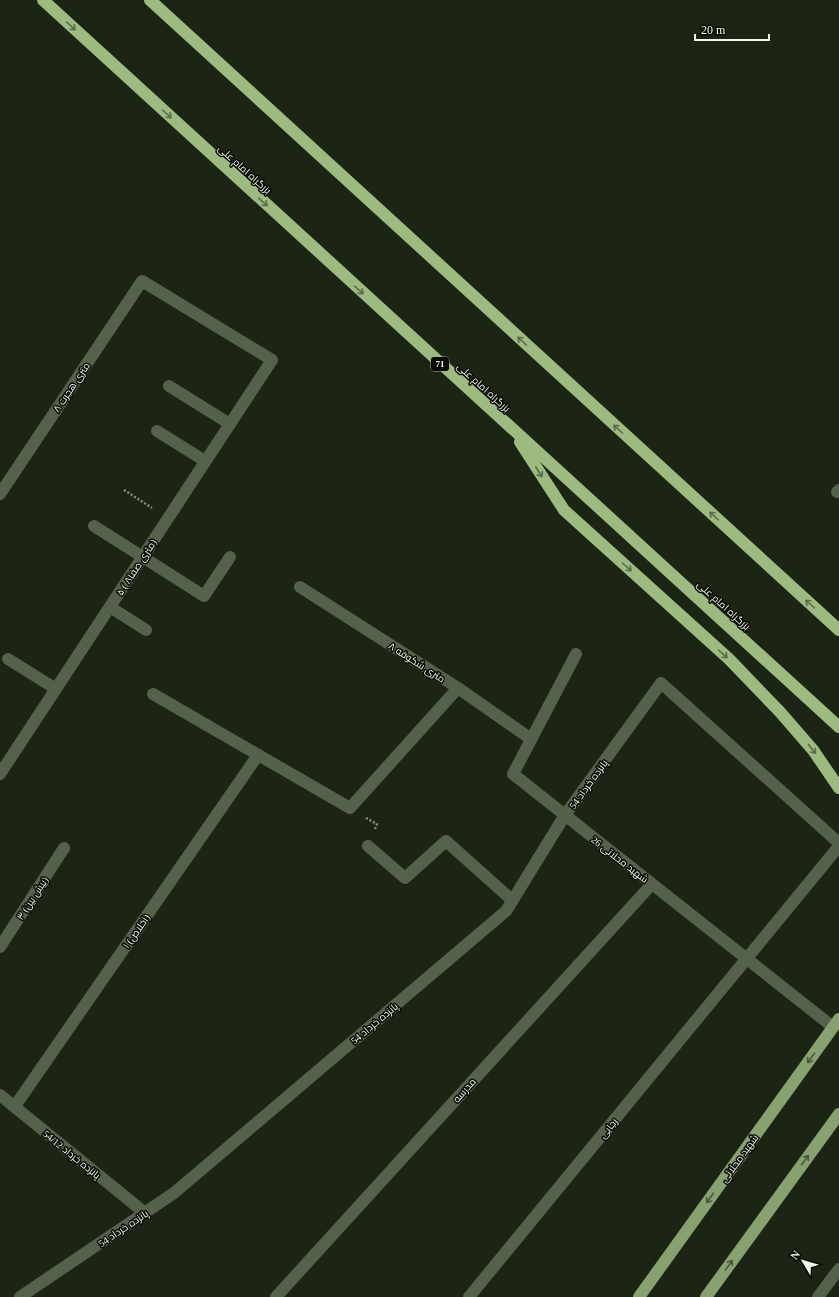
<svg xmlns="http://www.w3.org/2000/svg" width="839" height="1297" font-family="'Times New Roman',Cairo,serif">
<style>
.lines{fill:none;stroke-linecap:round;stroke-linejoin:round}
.path{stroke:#878f81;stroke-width:2.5;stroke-dasharray:2 2;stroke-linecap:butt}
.minor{stroke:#55614a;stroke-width:12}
.major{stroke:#89a171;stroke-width:12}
.highway{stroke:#9dba80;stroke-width:12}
.oneway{stroke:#5a6c49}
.oneway2{stroke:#49563c}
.labels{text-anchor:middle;stroke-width:3;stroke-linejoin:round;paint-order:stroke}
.shield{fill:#090c06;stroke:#abb0a7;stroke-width:1}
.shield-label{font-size:9px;font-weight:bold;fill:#f1f7ec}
.street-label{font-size:10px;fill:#f1f7ec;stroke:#090c06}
</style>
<rect width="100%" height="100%" fill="#1c2514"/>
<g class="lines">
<g class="path">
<path d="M124 490 152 508"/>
<path d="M366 818 377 824 375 829"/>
</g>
<g class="minor">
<path d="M169 386 230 424"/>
<path d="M157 431 205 461"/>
<path d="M837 492 839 490"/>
<path d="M0 494 142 281 272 360 0 774"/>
<path d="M94 526 204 596 230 557"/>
<path d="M300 587 458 688 531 739"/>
<path d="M110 607 146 630"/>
<path d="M576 654 513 774 833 1027"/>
<path d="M8 659 56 689"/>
<path d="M153 694 350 808 458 688"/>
<path d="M368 846 405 878 446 841 512 900"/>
<path d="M0 947 64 848"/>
<path d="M0 1095 145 1213"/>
<path d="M15 1106 258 755"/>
<path d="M20 1297 174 1193 506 911 565 815 661 683 839 843"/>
<path d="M276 1297 652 884"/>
<path d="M469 1297 839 846"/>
<path d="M818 1297 839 1269"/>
</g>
<g class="major">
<path d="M639 1297 839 1019"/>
<path d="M706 1297 839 1114"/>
</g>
<g class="highway">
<path d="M43 0 839 727"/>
<path d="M150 0 839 630"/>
<path d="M520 442 564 510 729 659 780 712 813 750 839 788"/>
</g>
</g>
<defs><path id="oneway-shaft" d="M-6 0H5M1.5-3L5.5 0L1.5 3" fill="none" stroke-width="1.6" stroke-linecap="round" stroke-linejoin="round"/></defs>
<g class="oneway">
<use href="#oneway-shaft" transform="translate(71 26) rotate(42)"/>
<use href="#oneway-shaft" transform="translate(167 114) rotate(42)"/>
<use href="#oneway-shaft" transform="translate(263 202) rotate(42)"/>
<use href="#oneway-shaft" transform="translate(359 290) rotate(42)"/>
<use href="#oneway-shaft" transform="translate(522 341) rotate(-138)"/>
<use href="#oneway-shaft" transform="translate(618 429) rotate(-138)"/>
<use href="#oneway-shaft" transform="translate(539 472) rotate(57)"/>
<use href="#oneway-shaft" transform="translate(714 516) rotate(-138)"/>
<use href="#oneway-shaft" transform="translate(627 567) rotate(42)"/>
<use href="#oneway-shaft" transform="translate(810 604) rotate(-138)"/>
<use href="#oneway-shaft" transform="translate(723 654) rotate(42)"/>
<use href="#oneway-shaft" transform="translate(812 749) rotate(52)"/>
</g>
<g class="oneway2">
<use href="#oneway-shaft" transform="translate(811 1058) rotate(126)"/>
<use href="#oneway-shaft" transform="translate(805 1160) rotate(-54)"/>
<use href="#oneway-shaft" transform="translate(710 1198) rotate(126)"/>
<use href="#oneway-shaft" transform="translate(729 1265) rotate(-54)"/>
</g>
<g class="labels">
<rect class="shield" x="431" y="357" width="18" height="14" rx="3"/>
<g class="shield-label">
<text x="440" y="367">71</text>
</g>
<g class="street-label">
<text transform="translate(245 169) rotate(42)" y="4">بزرگراه امام علی</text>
<text transform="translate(71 387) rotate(-56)" y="4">۸ متری هجرت</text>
<text transform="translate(484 387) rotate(42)" y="4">بزرگراه امام علی</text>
<text transform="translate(136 567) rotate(-57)" y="4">۵ ( ۸متری صفا)</text>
<text transform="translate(724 605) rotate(42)" y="4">بزرگراه امام علی</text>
<text transform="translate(417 662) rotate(33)" y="4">۸ متری شکوفه</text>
<text transform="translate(588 784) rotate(-54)" y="4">پانزده خرداد 54</text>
<text transform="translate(620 859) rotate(38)" y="4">شهید محلاتی 26</text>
<text transform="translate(32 898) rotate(-57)" y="4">۳ (پیش بین)</text>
<text transform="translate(136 931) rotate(-55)" y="4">۱ (اخلاص)</text>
<text transform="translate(374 1023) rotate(-40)" y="4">پانزده خرداد 54</text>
<text transform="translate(464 1090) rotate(-48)" y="4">مدرسه</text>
<text transform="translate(608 1128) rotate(-51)" y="4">رجایی</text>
<text transform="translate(72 1154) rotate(39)" y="4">پانزده خرداد 54/12</text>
<text transform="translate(739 1158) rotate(-54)" y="4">شهید محلاتی</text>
<text transform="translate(123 1228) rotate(-34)" y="4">پانزده خرداد 54</text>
</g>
</g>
<g transform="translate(803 1261) rotate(308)" stroke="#090c06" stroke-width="3" paint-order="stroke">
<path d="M0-3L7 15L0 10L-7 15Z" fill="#f1f7ec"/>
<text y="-6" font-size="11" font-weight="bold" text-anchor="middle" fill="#f1f7ec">N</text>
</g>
<path d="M695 34v6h74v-6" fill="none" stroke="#f1f7ec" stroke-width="2"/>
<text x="701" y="34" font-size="12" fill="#f1f7ec" stroke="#090c06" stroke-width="3" paint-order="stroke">20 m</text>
</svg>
